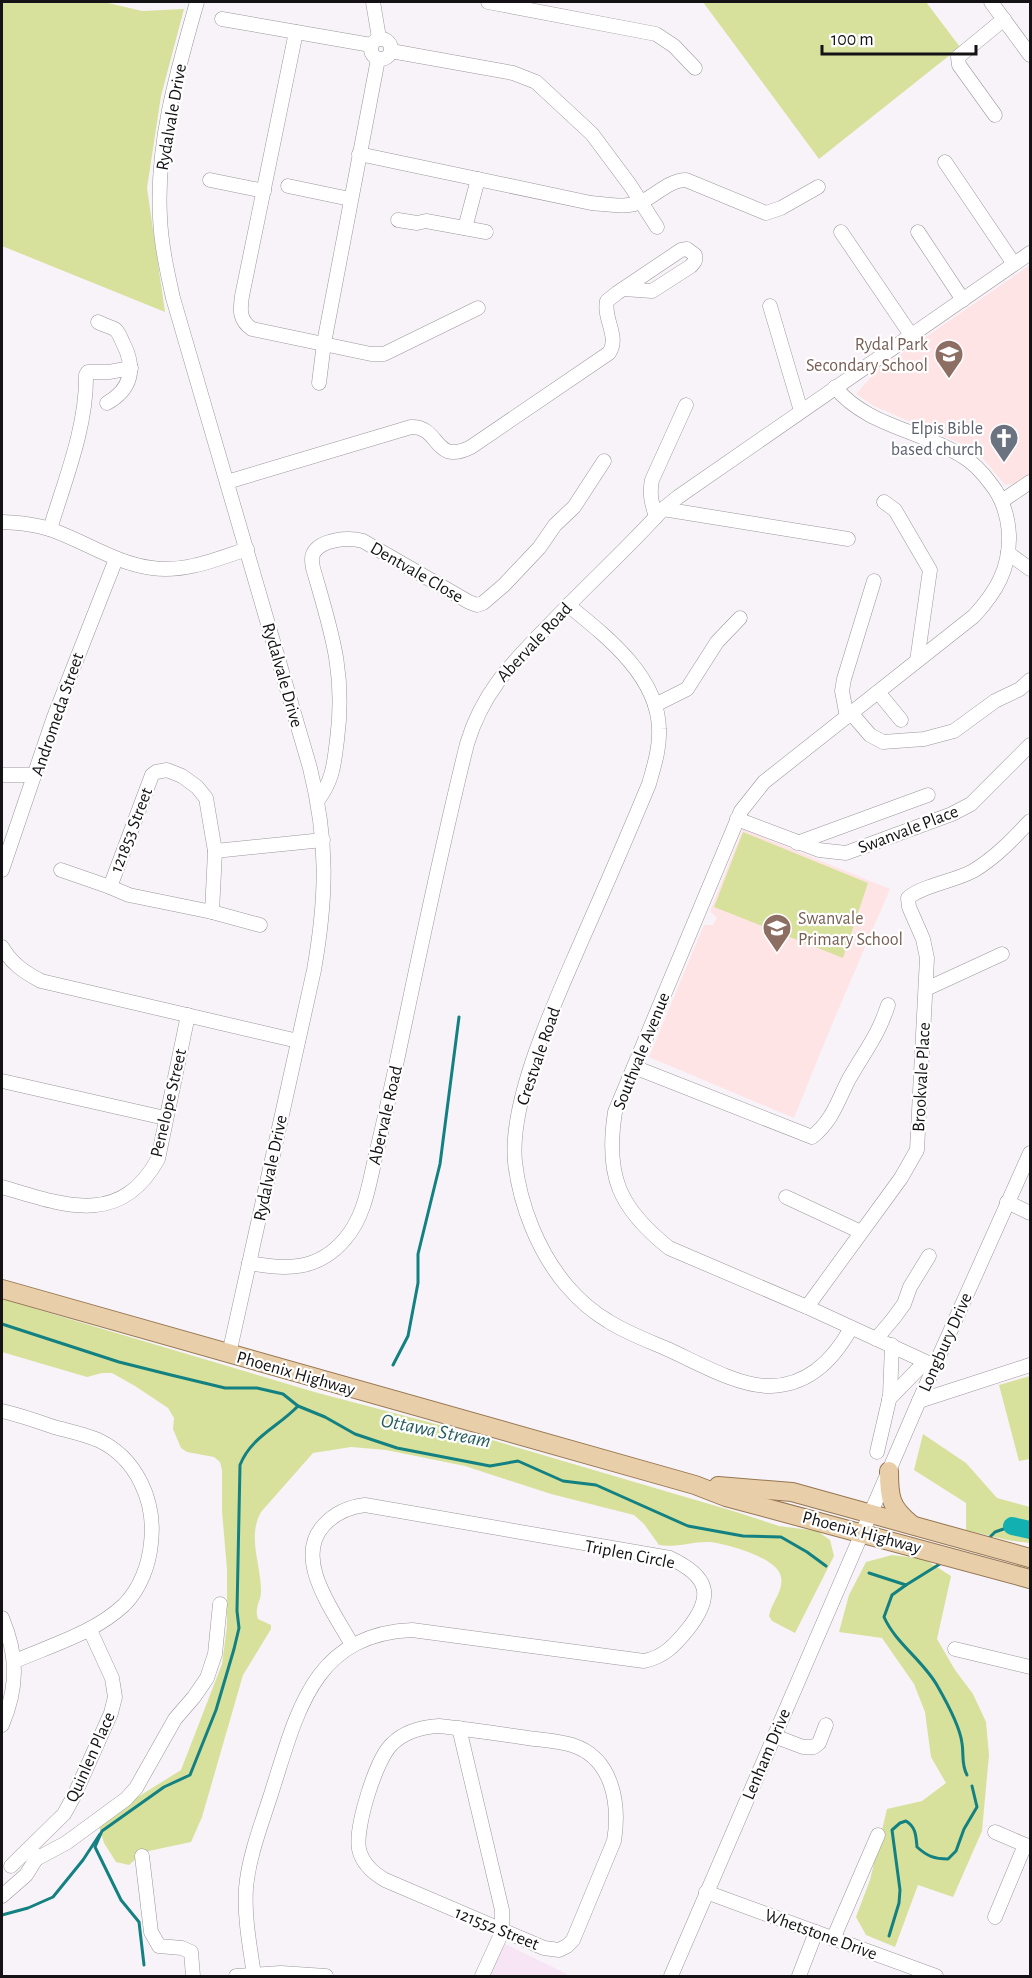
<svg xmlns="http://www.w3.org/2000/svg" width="1032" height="1978" font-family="'Alegreya Sans',sans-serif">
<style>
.industrial{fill:#f7e5f5}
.education{fill:#ffe4e6}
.green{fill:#d7e19c}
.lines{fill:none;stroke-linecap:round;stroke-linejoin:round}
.stream{stroke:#138182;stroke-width:3}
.river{stroke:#13b0b1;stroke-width:18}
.minor-casing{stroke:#9b979b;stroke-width:15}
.major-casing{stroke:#957751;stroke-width:20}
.minor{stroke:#fff;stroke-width:14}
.major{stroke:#e9ceaa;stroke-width:18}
.labels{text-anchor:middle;stroke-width:4.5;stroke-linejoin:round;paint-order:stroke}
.street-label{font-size:18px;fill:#141214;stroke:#fff}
.education-label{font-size:18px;fill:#785e54;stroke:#fff;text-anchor:end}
.worship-label{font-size:18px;fill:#5b616d;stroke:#fff;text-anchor:end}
.water-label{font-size:20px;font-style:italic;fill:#255d5d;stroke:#fff}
</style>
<rect width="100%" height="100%" fill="#f8f3f8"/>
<path class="industrial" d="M505 1944 567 1974 566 1976H490Z"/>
<g class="education">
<path d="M1030 265V474L1017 483 1005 485 980 455 962 444 874 406 856 394 875 372Z"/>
<path d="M743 829 890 889 833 1022 794 1118 649 1057 704 925H713L717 918 710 911Z"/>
</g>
<g class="green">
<path d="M2 2H104L142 11 184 9 161 96 147 188 165 312 2 246Z"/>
<path d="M703 2H926L960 47 819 159Z"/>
<path d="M743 832 868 883 843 958 714 907Z"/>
<path d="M2 1299 318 1393 451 1428 733 1511 779 1526 817 1531 830 1540 834 1556 795 1633 772 1621 769 1616C771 1603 784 1591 781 1577 778 1558 728 1544 710 1542 693 1541 676 1548 659 1545L644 1524 634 1515 551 1494 465 1466 386 1450 351 1447 313 1453 261 1512C247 1537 261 1564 261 1591 261 1602 254 1607 258 1619L271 1625V1629L243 1675 202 1817 191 1842 144 1852 129 1865 116 1862 104 1843 99 1826 133 1800 181 1770 222 1664 227 1626V1569L222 1511V1470L220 1462 214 1457 187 1452 181 1448 173 1429 174 1418 168 1408 135 1386 112 1373H102L87 1377 2 1352Z"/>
<path d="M1030 1376V1459L1019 1461 999 1385Z"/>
<path d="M923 1434 966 1463 997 1498 1030 1507V1543L1007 1540 966 1530V1503L914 1470Z"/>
<path d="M892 1555 924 1559 951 1576 937 1639 955 1670 973 1694 986 1722 989 1755 982 1831 953 1897 918 1885 895 1947 866 1935 856 1917 870 1880 887 1809 922 1801 946 1783 931 1757 925 1712 914 1684 882 1638 839 1632 849 1595 866 1562Z"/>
</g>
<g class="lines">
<g class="stream">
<path d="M2 1324 119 1362 171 1375 225 1388H257L283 1394 298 1406 325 1417 355 1434 397 1448 490 1466 518 1461 563 1481 596 1485 688 1526 743 1536 781 1537 807 1552 826 1566"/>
<path d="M393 1365 408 1336 418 1283V1254L440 1164 459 1017"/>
<path d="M989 1538 995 1532 1012 1526"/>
<path d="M869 1573 906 1585 943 1562"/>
<path d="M906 1585 892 1595 884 1617C896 1644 924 1661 938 1687 946 1701 960 1728 962 1743 964 1755 961 1764 967 1775"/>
<path d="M2 1915 28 1908 53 1897 83 1860 100 1834"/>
<path d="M889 1936 899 1903 900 1890 892 1830 900 1823 906 1821C916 1827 916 1836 917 1847 927 1856 934 1859 948 1859L956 1851 964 1829 977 1807 972 1786"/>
<path d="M144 1965 139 1922 121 1900 95 1847 102 1831 164 1787 190 1775 216 1710 234 1649 239 1628 237 1611 240 1465C251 1437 278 1427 298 1406"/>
</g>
<path class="river" d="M1012 1526 1030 1530"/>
<g class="minor-casing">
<g id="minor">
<path d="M197 2C177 72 156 143 160 217 161 244 167 271 173 298L310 768C328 841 327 896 314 970L229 1354"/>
<path d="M373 2 379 38"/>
<path d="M488 2 656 34 674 46 695 68"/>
<path d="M991 2 1030 55"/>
<path d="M222 19 371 45"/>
<path d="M296 32 242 296C240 310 239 320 252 329L371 354H384L478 308"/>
<circle cx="381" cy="49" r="10"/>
<path d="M391 51 513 73 536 82 592 134 630 185 657 227"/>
<path d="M995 115 959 65 958 57 1004 19"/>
<path d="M359 154 591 203C608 204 627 209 643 201 657 194 670 180 686 180L766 213 781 208 818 187"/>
<path d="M945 162 1014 264"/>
<path d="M210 180 264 191"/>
<path d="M288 186 350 199"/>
<path d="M398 220 417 223 426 221 486 232"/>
<path d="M465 228 478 179"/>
<path d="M841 232 911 335"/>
<path d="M918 232 963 300"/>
<path d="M770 306 801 411"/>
<path d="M98 322C103 325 112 327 116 330 119 333 121 339 123 343 136 368 132 389 107 403"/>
<path d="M319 383 324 343 378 59"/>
<path d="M835 387C866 426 921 430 962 456 974 463 983 473 991 484 1003 499 1008 517 1009 535 1010 569 996 592 974 616L764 782 741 811 615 1112C605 1176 619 1208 669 1248L807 1307 935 1366"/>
<path d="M227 482 411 427C441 426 433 466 471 447L609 353C620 337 603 319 607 301L617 293 681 250 687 249 695 255V261L691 266 652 291 624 289"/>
<path d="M1002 501 1030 482"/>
<path d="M884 502 895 510 930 570 917 661"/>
<path d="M663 509 848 539"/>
<path d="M656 517C652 504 649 494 652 480L686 405"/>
<path d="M2 522C18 523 36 524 52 530 86 542 115 563 152 568 184 573 217 559 247 549"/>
<path d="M50 529C65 480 87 426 86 375L88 372H109L131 368"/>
<path d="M1008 553 1030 569"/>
<path d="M568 605C606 636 658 676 659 729 660 748 654 766 649 784 627 837 604 890 581 942 556 1000 509 1099 515 1162 520 1205 538 1252 567 1286 578 1299 593 1312 608 1321 625 1332 646 1340 665 1348 695 1361 738 1387 771 1386 809 1385 834 1359 851 1328"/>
<path d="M878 692 901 720"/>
<path d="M655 705 687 689 717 642 740 618"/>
<path d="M851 713 870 735 883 742 924 739 954 731 995 701 1020 689 1030 680"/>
<path d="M847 717 842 691 844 679 874 581"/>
<path d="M2 775H35"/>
<path d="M318 800C333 780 334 764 337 740 346 672 331 631 313 568 312 563 311 558 313 554 320 539 349 537 363 541L469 602 477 605 483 603 504 585 539 548 555 525 574 507 604 461"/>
<path d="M737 819 819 850 846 853 952 814 971 804 1030 745"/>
<path d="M797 843 928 795"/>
<path d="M215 851 323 840"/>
<path d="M2 870 54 717 116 559"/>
<path d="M61 870 110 887 129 895 212 912 260 925"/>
<path d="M110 887 152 775 156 772 167 770 182 776 197 787 206 798 215 851 212 912"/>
<path d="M2 947C12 964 24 972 41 981L298 1041"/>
<path d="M926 989 1002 954"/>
<path d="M634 1067 812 1137C833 1120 837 1102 849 1079 865 1051 878 1036 888 1005"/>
<path d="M2 1081 165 1118"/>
<path d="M2 1187C63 1205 120 1228 158 1159L188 1015"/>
<path d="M786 1197 861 1232"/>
<path d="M1007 1202 1030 1213"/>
<path d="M249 1263C286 1270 318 1271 345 1239 365 1216 369 1184 376 1154 383 1126 389 1098 395 1070 418 961 440 852 467 744 483 690 514 661 553 621 589 583 628 548 663 509L678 497 1030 253"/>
<path d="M807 1307 901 1178 917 1150 927 958 923 939 909 907 908 898C921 886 955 881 973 871 995 858 1013 839 1030 821"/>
<path d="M876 1339 893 1319 904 1304 910 1287 929 1256"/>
<path d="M889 1399 925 1362"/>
<path d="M919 1401 1030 1365"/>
<path d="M2 1411C19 1415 37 1421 54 1427 69 1431 84 1434 98 1440 137 1458 156 1502 151 1543 149 1565 140 1589 124 1605 94 1633 52 1645 15 1661"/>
<path d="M877 1452 890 1396 892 1345"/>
<path d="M2 1618C18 1656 18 1687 2 1725"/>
<path d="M955 1649 1030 1667"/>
<path d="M439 1726C466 1729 494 1733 521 1737 538 1740 556 1740 572 1745 613 1758 620 1804 614 1841L573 1940 567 1946 559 1950 544 1948 385 1880C373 1873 362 1863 359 1849 355 1827 376 1759 392 1744 404 1732 422 1727 439 1726Z"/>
<path d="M459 1728 502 1910V1932L482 1976"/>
<path d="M774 1736 803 1747H814L819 1743 826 1725"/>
<path d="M995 1832 1030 1847"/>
<path d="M142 1856 151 1932 159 1946 182 1948 191 1952 193 1976"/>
<path d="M36 1859 66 1843 126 1799 136 1788 175 1719 194 1697 207 1678 215 1654 220 1604"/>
<path d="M11 1866 64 1814 74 1796 111 1713 115 1697 112 1678 90 1630"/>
<path d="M706 1892 936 1976"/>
<path d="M2 1896 26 1875 36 1859 33 1853"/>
<path d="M995 1917 1025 1845"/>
<path d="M833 1939 878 1835"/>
<path d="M254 1975C250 1947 244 1917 246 1888 249 1855 262 1823 272 1791 297 1713 313 1634 412 1630L644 1661C664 1657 675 1645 688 1629 715 1595 708 1576 670 1558L365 1505C348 1507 335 1513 324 1525 292 1559 335 1613 352 1645"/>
<path d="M236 1976 281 1973 326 1976"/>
<path d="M671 1976 919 1401 1030 1153"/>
<path d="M799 1976 816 1932"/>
</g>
</g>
<g class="major-casing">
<g id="major">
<path d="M2 1289 695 1485 726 1497 1030 1579"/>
<path d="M889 1471C889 1497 890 1507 911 1524"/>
<path d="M718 1486 792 1492 1030 1558"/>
</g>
</g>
<use href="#minor" class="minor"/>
<use href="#major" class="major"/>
</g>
<defs>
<g id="school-pin" transform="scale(1.5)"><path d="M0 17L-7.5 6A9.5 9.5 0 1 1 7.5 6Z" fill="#8d6e63" stroke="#fff"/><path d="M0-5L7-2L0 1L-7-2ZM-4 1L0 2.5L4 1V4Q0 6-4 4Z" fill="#fff"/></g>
<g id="church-pin" transform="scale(1.5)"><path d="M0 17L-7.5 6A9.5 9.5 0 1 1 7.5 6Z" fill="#6b7280" stroke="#fff"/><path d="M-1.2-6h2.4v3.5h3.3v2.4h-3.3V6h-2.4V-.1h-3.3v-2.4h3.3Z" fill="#fff"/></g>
</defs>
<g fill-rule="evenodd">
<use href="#school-pin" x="949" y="354"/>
<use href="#church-pin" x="1004" y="438"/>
<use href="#school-pin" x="777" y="928"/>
</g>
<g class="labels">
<g class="street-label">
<text transform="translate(171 117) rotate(-80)" y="6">Rydalvale Drive</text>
<text transform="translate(417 572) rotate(30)" y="6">Dentvale Close</text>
<text transform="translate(534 642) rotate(-47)" y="6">Abervale Road</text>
<text transform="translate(283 675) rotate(74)" y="6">Rydalvale Drive</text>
<text transform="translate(57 714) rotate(-71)" y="6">Andromeda Street</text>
<text transform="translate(908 829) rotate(-21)" y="6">Swanvale Place</text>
<text transform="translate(131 830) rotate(-69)" y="6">121853 Street</text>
<text transform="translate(641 1051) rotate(-68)" y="6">Southvale Avenue</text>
<text transform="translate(538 1056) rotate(-71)" y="6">Crestvale Road</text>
<text transform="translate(921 1077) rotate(-87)" y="6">Brookvale Place</text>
<text transform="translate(168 1103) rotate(-77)" y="6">Penelope Street</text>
<text transform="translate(385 1115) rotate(-77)" y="6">Abervale Road</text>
<text transform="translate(270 1168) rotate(-78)" y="6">Rydalvale Drive</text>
<text transform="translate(945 1342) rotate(-66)" y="6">Longbury Drive</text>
<text transform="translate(296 1373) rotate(16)" y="6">Phoenix Highway</text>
<text transform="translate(862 1532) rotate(15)" y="6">Phoenix Highway</text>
<text transform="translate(630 1554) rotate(11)" y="6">Triplen Circle</text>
<text transform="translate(766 1754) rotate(-67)" y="6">Lenham Drive</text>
<text transform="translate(90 1757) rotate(-66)" y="6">Quinlen Place</text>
<text transform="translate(497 1928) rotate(22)" y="6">121552 Street</text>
<text transform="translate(821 1934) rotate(20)" y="6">Whetstone Drive</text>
</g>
<g class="education-label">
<text x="928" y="350">Rydal Park<tspan x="928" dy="21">Secondary School</tspan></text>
<text x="798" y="924" text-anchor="start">Swanvale<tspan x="798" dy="21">Primary School</tspan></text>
</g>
<g class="worship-label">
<text x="983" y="434">Elpis Bible<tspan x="983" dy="21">based church</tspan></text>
</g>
<g class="water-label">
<text transform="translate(436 1430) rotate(11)" y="7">Ottawa Stream</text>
</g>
</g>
<rect width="1032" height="1978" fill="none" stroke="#141214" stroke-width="6"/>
<path d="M822 45v9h154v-9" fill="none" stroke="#141214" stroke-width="3"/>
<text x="831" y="45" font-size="18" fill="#141214" stroke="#ffffff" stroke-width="4.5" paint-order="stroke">100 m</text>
</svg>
